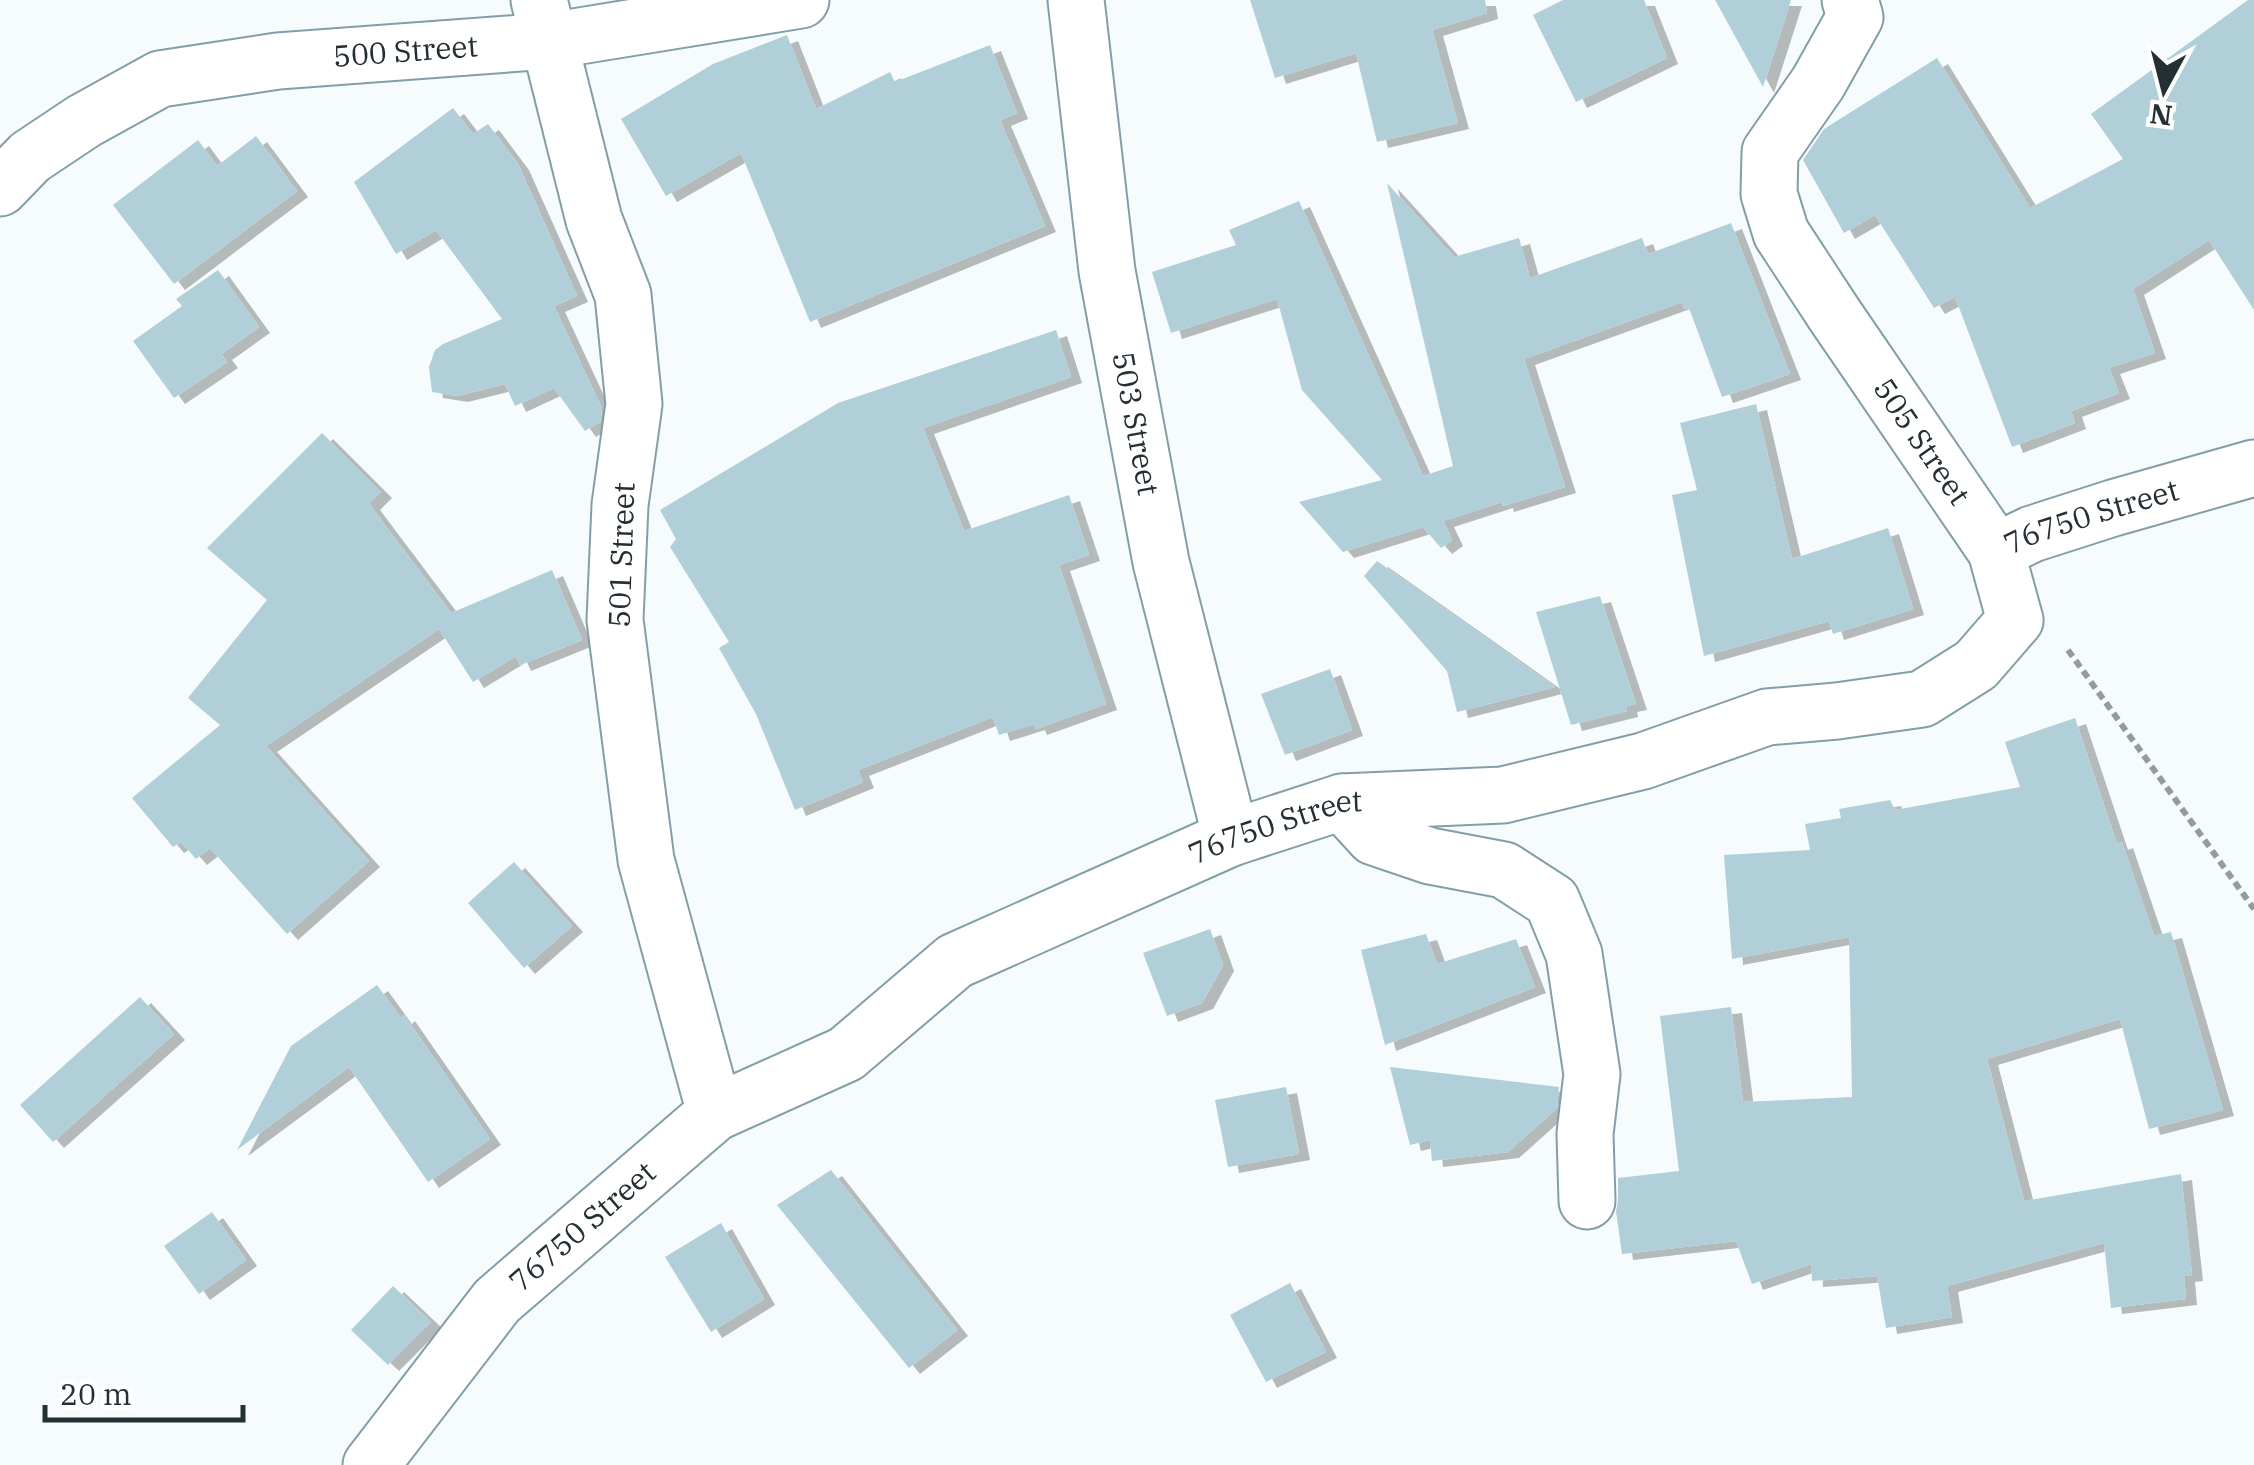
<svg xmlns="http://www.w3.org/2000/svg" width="2254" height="1465" font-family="'IBM Plex Serif',serif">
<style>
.building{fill:#b1cfd8;filter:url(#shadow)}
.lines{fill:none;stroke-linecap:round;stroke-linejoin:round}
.minor-casing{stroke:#829fa7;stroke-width:59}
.path{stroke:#929b9d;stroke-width:6;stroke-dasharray:8 5;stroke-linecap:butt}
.minor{stroke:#fff;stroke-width:55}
.labels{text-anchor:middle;stroke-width:9;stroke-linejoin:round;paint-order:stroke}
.street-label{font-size:30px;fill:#232f32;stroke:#fff}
</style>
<defs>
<filter id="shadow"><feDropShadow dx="11" dy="6" stdDeviation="0" flood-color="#0004"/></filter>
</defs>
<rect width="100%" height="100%" fill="#f6fcfe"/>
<g class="building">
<path d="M1250 0H1485L1487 13 1432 30 1458 123 1377 142 1356 53 1275 78Z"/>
<path d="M1563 0H1644L1667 58 1576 102 1533 15Z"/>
<path d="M1715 0H1791L1763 87Z"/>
<path d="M2248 0H2254V310L2209 240 2133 289 2155 353 2109 368 2119 393 2071 411 2075 423 2012 447 1955 297 1934 308 1875 215 1844 233 1803 160 1824 129 1937 58 2030 208 2123 159 2091 114Z"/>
<path d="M787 35 816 109 890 72 895 82 990 45 1017 113 1000 120 1045 226 810 322 741 153 666 196 621 119 713 64Z"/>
<path d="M453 108 473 134 488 124 518 164 577 296 554 306 602 409 600 422 585 431 554 388 515 406 505 384 457 396 432 392 429 367 435 350 443 344 502 319 436 230 396 254 354 182Z"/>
<path d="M256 136 297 191 174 284 113 205 198 140 217 166Z"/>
<path d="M1387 183 1454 257 1519 238 1530 278 1642 238 1648 254 1731 223 1790 374 1722 397 1689 308 1685 309 1682 302 1524 359 1565 487 1503 506 1502 502 1443 521 1452 540 1441 548 1423 527 1343 552 1299 502 1382 480 1302 390 1277 299 1171 333 1152 272 1236 245 1229 230 1299 201 1423 476 1453 466Z"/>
<path d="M218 270 259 327 221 354 227 362 174 398 133 341 182 306 176 299Z"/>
<path d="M1056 330 1071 377 923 428 964 531 1069 495 1089 555 1059 565 1106 704 1036 729 1034 724 999 735 993 717 858 770 863 782 795 810 756 714 719 648 729 642 670 547 676 539 660 510 838 403Z"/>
<path d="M1756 404 1792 559 1888 528 1913 609 1833 634 1829 621 1704 656 1672 495 1697 490 1680 423Z"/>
<path d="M322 433 381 492 369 504 451 613 552 570 582 640 520 665 516 656 473 682 439 629 266 746 369 861 287 934 210 848 196 859 181 842 173 847 132 798 220 725 188 698 267 600 207 548Z"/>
<path d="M1377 561 1482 635 1555 687 1457 712 1447 671 1364 576Z"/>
<path d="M1600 596 1636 704 1626 706 1627 711 1571 725 1536 612Z"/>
<path d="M1330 669 1352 730 1285 755 1261 694Z"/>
<path d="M2075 718 2117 844 2122 842 2154 936 2171 932 2223 1110 2149 1129 2120 1019 1987 1059 2024 1201 2181 1174 2192 1275 2184 1276 2186 1299 2111 1308 2104 1243 1947 1286 1952 1317 1886 1328 1877 1276 1812 1281 1811 1264 1752 1284 1736 1241 1622 1254 1616 1211 1618 1200V1178L1679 1171 1660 1016 1731 1007 1743 1102 1852 1097 1849 937 1732 959 1724 855 1810 850 1805 824 1841 818 1839 809 1890 800 1895 810 2020 787 2005 742Z"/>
<path d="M514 862 572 926 524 968 468 903Z"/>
<path d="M1210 929 1223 965 1202 1003 1167 1016 1143 953Z"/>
<path d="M1426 934 1437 964 1516 939 1535 987 1385 1045 1361 950Z"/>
<path d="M377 985 401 1018 404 1015 490 1139 428 1182 349 1067 237 1150 291 1046Z"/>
<path d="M140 997 174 1034 53 1142 20 1105Z"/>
<path d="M1390 1067 1559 1087 1557 1108 1508 1152 1432 1161 1430 1140 1410 1145Z"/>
<path d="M1286 1087 1299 1154 1228 1167 1215 1100Z"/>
<path d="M831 1170 957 1330 909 1368 777 1205Z"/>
<path d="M212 1212 246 1260 199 1294 164 1246Z"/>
<path d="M721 1223 764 1299 711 1332 665 1257Z"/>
<path d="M1290 1283 1326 1352 1266 1382 1230 1315Z"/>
<path d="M393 1286 431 1322 388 1365 351 1330Z"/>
</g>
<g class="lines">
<g class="minor-casing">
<g id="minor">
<path d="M539 0 594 220 623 295 634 404 620 505 615 620 646 860 715 1113"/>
<path id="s1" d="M1076 0 1107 271 1161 562 1231 838"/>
<path id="s2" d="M1850 0 1855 17 1818 83 1770 152 1769 194 1781 233 1834 314 1996 551"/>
<path id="s3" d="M0 188 30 157 84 121 160 79 278 61 549 41 801 0"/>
<path d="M1342 802 1374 837 1430 856 1504 870 1552 901 1574 954 1592 1074 1585 1134 1587 1201"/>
<path id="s4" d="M371 1465 497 1301 715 1113 846 1054 955 961 1231 838 1342 802 1503 795 1643 761 1767 717 1837 711 1922 699 1976 665 2015 620 1996 551 2032 534 2113 508 2254 468"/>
</g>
</g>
<path class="path" d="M2068 650 2254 909"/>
<use href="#minor" class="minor"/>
</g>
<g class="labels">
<g class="street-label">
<text dy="10" stroke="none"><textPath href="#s3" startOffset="442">500 Street</textPath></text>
<text dy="10" stroke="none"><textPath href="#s1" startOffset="428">503 Street</textPath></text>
<text dy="10" stroke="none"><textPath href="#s2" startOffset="512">505 Street</textPath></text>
<text dy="10" stroke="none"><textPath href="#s4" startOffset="2090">76750 Street</textPath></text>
<text transform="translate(622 555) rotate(-88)" y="10">501 Street</text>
<text dy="10" stroke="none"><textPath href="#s4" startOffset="1130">76750 Street</textPath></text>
<text dy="10" stroke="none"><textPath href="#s4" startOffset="320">76750 Street</textPath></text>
</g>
</g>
<g transform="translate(2164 90) rotate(187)" stroke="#ffffff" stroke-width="8" paint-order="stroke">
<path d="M0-8L18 38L0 25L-18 38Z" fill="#232f32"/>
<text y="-15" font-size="28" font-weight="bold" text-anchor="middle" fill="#232f32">N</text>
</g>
<path d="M45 1405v15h198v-15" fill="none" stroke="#232f32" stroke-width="5"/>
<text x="60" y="1405" font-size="30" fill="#232f32" stroke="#ffffff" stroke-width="8" paint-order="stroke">20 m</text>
</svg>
